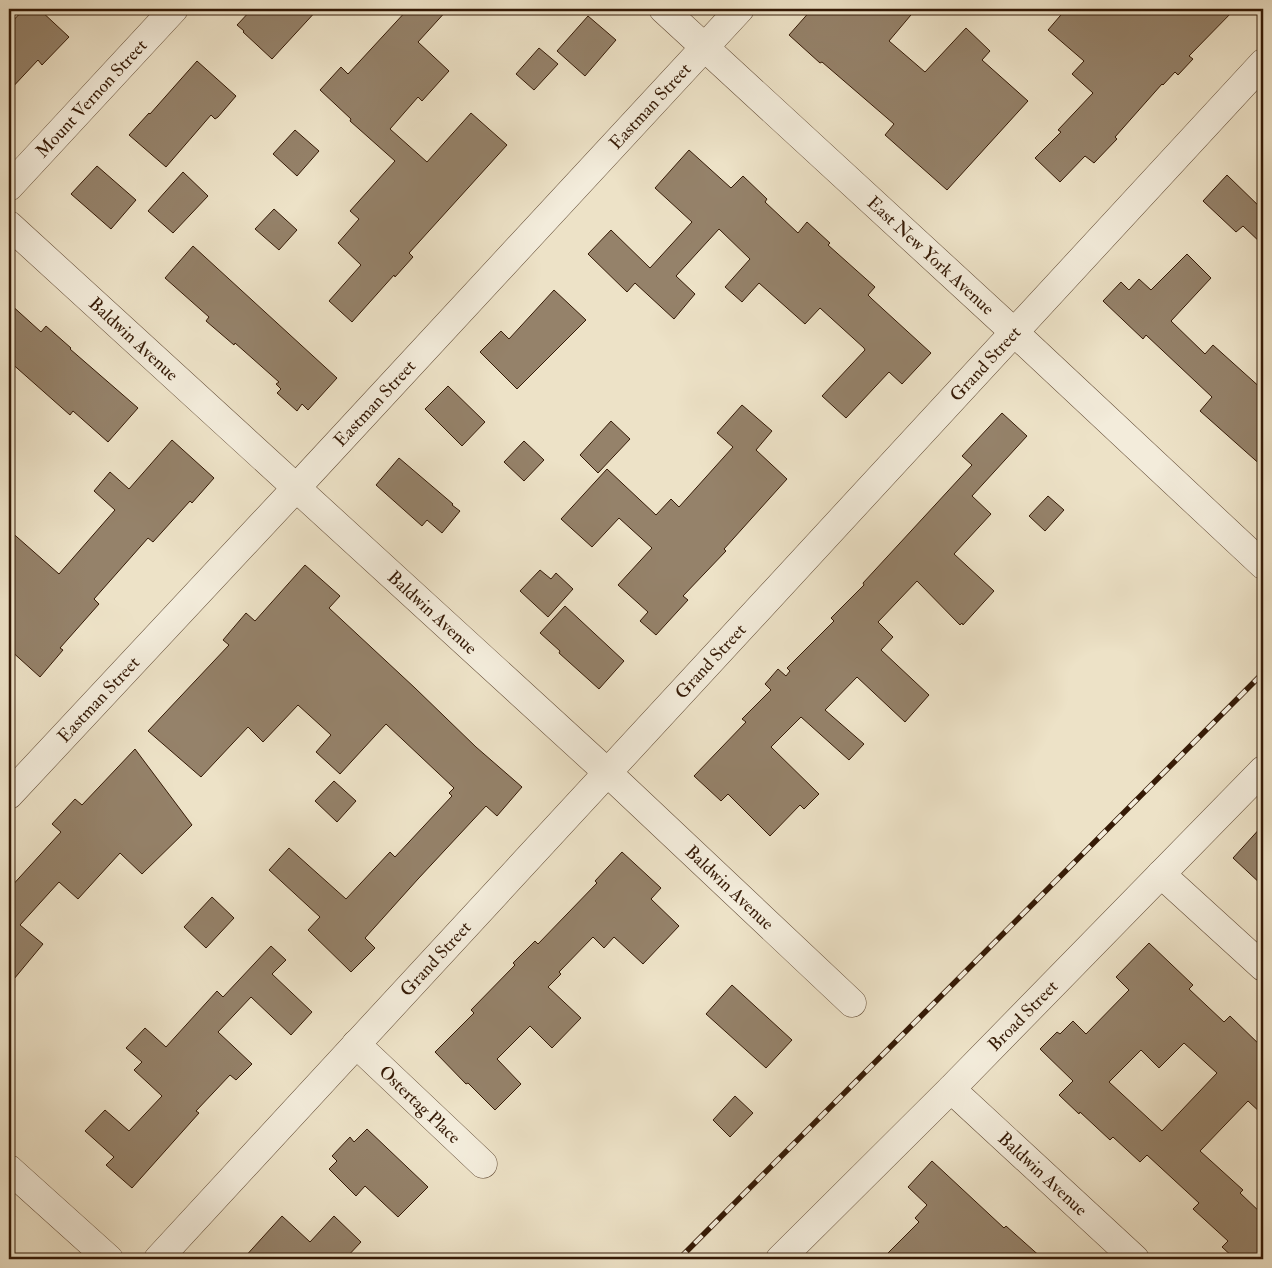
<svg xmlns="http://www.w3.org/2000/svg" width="1272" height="1268" font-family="'IM FELL Double Pica',serif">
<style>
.building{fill:#95826a;stroke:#351a06;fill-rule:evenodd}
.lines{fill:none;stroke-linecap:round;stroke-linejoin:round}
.minor-casing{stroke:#634c36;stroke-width:29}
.minor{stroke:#f3ecdb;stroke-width:28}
.rail-casing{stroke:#351a06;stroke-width:5.5}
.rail{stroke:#f3ecdb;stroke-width:4;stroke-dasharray:11;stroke-linecap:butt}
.labels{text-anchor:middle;stroke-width:4;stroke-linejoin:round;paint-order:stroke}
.street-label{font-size:18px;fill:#351a06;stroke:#f3ecdb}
</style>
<rect width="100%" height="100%" fill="#ede2c7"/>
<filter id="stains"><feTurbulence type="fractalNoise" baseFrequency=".004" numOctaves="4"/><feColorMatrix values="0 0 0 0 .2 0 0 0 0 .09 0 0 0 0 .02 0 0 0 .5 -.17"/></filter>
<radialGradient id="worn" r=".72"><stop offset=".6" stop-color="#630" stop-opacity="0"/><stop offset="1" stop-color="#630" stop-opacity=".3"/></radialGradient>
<g class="building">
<path d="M24 9H39L69 37 42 65 38 60 9 91V25Z"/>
<path d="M252 9H318L272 59 243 32 244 31 237 25Z"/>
<path d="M408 9H448L418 42 449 71 422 101 418 97 390 129 427 162 471 113 507 145 409 253 413 257 395 277 394 275 352 322 329 301 361 265 338 243 359 219 350 211 395 161 350 121 351 119 320 90 341 67 348 74Z"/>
<path d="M812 9H916L889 41 925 72 966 28 990 51 982 60 1028 101 947 190 885 135 894 124 822 62 820 63 789 35Z"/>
<path d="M1066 9H1235L1189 56 1193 59 1178 75 1175 72 1163 85 1162 84 1115 137 1117 139 1094 163 1085 156 1060 182 1035 158 1061 132 1058 130 1093 93 1072 74 1084 61 1048 30Z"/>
<path d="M588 16 616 40 585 76 557 51Z"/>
<path d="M539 48 558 64 534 90 516 74Z"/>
<path d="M197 61 236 96 218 117 215 119 211 115 166 167 129 135 149 113 150 114Z"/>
<path d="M295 130 319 151 297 176 273 154Z"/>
<path d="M689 150 731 188 743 176 767 199 765 202 798 233 807 222 830 243 828 245 875 287 868 295 872 299 931 353 902 384 889 372 846 418 822 396 865 350 864 348 820 308 805 324 759 283 742 302 725 287 750 259 719 229 676 276 695 294 674 319 635 283 627 292 588 254 611 230 650 268 692 222 655 188Z"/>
<path d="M97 166 136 200 111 229 71 194Z"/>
<path d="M183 172 208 196 173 233 148 211Z"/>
<path d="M1227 175 1263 210V245L1243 226 1236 232 1203 201Z"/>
<path d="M274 209 297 230 279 250 255 229Z"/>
<path d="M193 246 337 378 308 410 302 404 297 411 277 393 281 389 276 384 279 382 235 343 234 345 206 321 209 317 165 278Z"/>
<path d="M1187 254 1211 278 1171 321 1205 354 1213 345 1263 390V467L1200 411 1212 397 1146 335 1143 339 1103 301 1121 282 1129 290 1139 279 1151 290Z"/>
<path d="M554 290 586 320 517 389 480 352 501 331 509 339Z"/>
<path d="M9 303 41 332 46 326 71 348 70 349 138 408 108 442 73 411 70 415 9 361Z"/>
<path d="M448 386 485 422 462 446 425 409Z"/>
<path d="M742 405 772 431 756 450 787 479 724 549 726 551 683 596 688 600 656 635 640 621 648 612 618 585 652 548 619 518 592 547 561 519 607 469 656 515 671 499 679 507 733 447 717 433Z"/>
<path d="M1002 413 1027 436 972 496 991 514 954 554 994 591 963 625 962 623 960 625 917 581 878 622 893 637 881 650 929 695 905 722 857 677 825 710 864 744 849 760 801 717 771 747 819 794 804 809 800 805 770 836 728 794 721 801 694 776 746 722 742 719 771 690 765 684 778 669 786 676 790 671 787 668 834 621 831 618 864 585 863 583 972 465 962 456Z"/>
<path d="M611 421 630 439 598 473 580 455Z"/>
<path d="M172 440 214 478 192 503 190 501 153 542 148 538 94 599 99 604 60 648 63 650 40 677 9 649V530L59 574 115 510 94 491 110 472 129 489Z"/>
<path d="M524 441 544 460 524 481 504 462Z"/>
<path d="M399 458 453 504 452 505 460 511 442 533 427 520 422 526 376 485Z"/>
<path d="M1048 496 1064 510 1045 531 1029 516Z"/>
<path d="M305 565 340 596 329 608 415 688 476 747 522 787 497 816 486 806 418 879 365 938 375 948 351 972 308 930 320 917 269 870 289 848 346 899 390 852 395 857 452 796 449 793 454 788 386 724 340 774 316 752 331 735 298 705 263 742 248 727 201 777 148 731 229 645 223 640 246 613 255 621Z"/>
<path d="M540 570 551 579 556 573 573 589 548 617 520 591Z"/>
<path d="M565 606 624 661 599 689 559 653 560 651 540 633Z"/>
<path d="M135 749 192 825 142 874 120 853 78 899 59 882 20 925 43 944 9 985V889L61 832 52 824 75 799 82 805Z"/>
<path d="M334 781 356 801 337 822 315 801Z"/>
<path d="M1263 825V886L1233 858Z"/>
<path d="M622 852 661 888 651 899 679 926 643 964 614 937 604 948 593 937 559 972 561 974 548 987 581 1018 552 1048 530 1026 497 1059 521 1084 495 1110 468 1083 466 1084 435 1052 474 1013 471 1010 515 965 513 963 535 941 538 944 597 883 595 881Z"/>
<path d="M212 897 234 918 206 948 184 927Z"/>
<path d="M1149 943 1193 985 1189 989 1224 1022 1230 1016 1263 1048V1115L1248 1101 1200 1151 1243 1190 1240 1193 1263 1215V1259H1235L1222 1247 1228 1241 1193 1209 1199 1203 1147 1155 1140 1162 1113 1137 1110 1140 1080 1112 1079 1114 1059 1095 1073 1081 1040 1049 1057 1032 1060 1034 1073 1021 1086 1034 1129 990 1116 977ZM1184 1043 1217 1073 1162 1131 1109 1082 1141 1050 1159 1068Z"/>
<path d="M271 946 286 960 272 974 312 1012 291 1035 251 997 218 1032 252 1064 236 1080 230 1075 196 1111 199 1113 132 1188 106 1165 114 1157 85 1131 105 1110 129 1131 162 1096 134 1070 142 1062 126 1048 145 1028 166 1047 217 991 223 997Z"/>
<path d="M732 985 792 1040 766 1068 706 1014Z"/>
<path d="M735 1096 753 1113 730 1137 713 1120Z"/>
<path d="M367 1129 428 1187 398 1217 365 1186 356 1196 329 1169 337 1161 332 1156 350 1137 354 1142Z"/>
<path d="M932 1161 1004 1228 1006 1226 1043 1259H882L919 1222 915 1218 927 1205 908 1187Z"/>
<path d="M282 1216 310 1242 334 1216 361 1242 345 1259H243Z"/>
</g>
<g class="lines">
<g class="minor-casing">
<g id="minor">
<path id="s1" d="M663 9 1015 333 1263 565"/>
<path id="s2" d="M9 187 174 9"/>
<path id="s3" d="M9 225 608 773 852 1003"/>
<path id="s4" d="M9 795 297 487 740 9"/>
<path d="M1161 874 1263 967"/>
<path id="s5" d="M356 1044 483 1164"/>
<path id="s6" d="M951 1089 1135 1259"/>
<path d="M9 1169 109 1259"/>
<path id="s7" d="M158 1259 1263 63"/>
<path id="s8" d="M780 1259 951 1089 1263 770"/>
</g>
</g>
<use href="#minor" class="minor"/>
<g class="rail-casing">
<path id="rail" d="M679 1259 1263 673"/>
</g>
<use href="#rail" class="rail"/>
</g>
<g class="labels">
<g class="street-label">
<text dy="6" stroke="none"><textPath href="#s2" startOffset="121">Mount Vernon Street</textPath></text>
<text dy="6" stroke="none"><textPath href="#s4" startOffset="941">Eastman Street</textPath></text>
<text dy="6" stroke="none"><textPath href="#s1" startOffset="364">East New York Avenue</textPath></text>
<text dy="6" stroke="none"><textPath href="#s3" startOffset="169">Baldwin Avenue</textPath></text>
<text dy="6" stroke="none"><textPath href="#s7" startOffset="1219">Grand Street</textPath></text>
<text dy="6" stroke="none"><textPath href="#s4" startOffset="536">Eastman Street</textPath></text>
<text dy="6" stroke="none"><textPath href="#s3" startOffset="574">Baldwin Avenue</textPath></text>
<text dy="6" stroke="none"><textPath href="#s7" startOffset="814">Grand Street</textPath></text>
<text dy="6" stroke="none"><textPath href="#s4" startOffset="131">Eastman Street</textPath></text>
<text dy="6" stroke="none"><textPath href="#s3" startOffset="979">Baldwin Avenue</textPath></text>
<text dy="6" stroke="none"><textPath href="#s7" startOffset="409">Grand Street</textPath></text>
<text dy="6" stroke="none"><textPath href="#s8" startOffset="344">Broad Street</textPath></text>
<text dy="6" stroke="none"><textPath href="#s5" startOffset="88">Ostertag Place</textPath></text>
<text dy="6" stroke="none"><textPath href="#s6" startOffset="125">Baldwin Avenue</textPath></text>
</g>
</g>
<rect width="1272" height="1268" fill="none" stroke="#ede2c7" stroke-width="30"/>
<rect x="10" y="10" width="1252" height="1248" fill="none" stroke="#351a06" stroke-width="2.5"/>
<rect x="15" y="15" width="1242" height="1238" fill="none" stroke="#351a06"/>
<rect width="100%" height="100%" filter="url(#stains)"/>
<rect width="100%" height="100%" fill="url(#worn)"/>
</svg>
